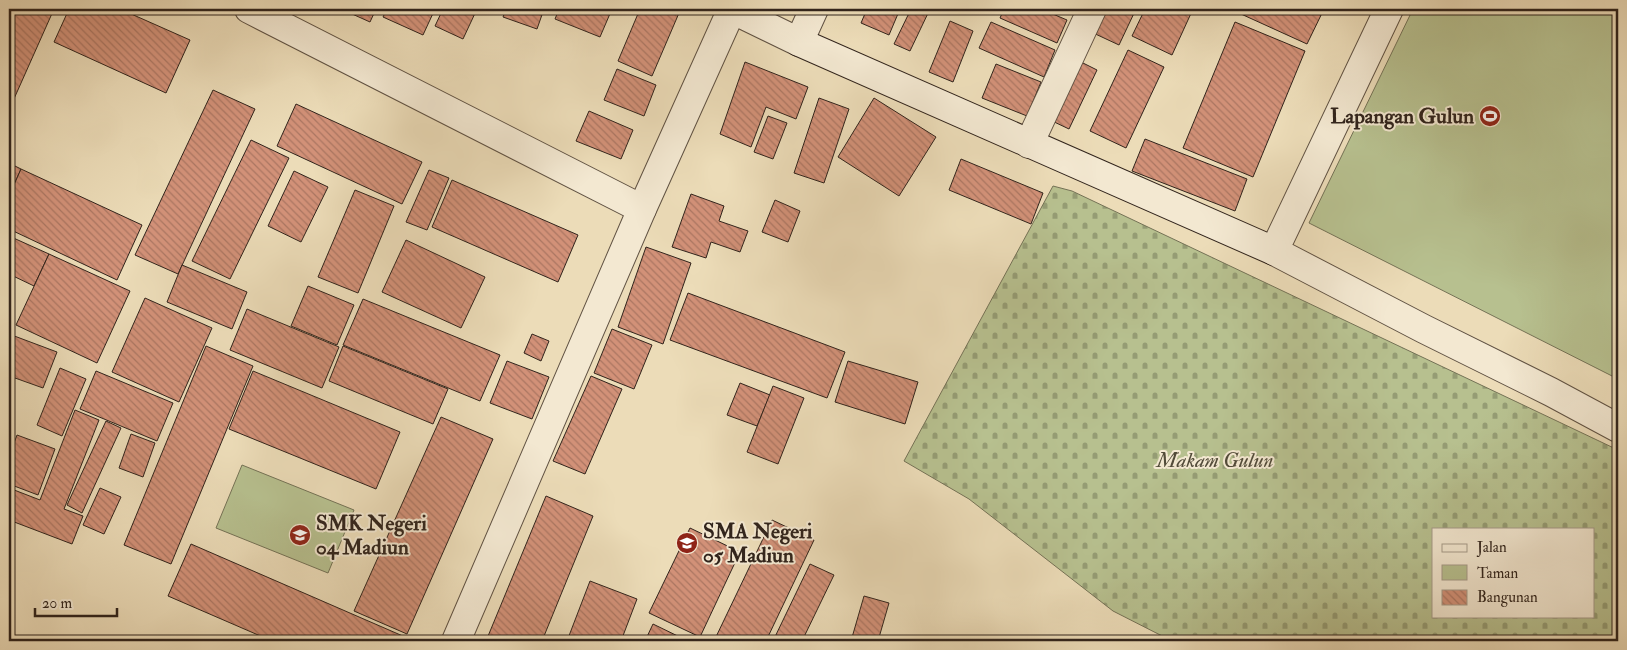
<svg xmlns="http://www.w3.org/2000/svg" width="1627" height="650" font-family="'IM FELL Double Pica',serif">
<style>
.cemetery{fill:url(#cemetery-stones);stroke:#747256;fill-rule:evenodd}
.park{fill:#b7c08f;stroke:#747256}
.building{fill:url(#building-back-hatch);stroke:#31241c}
.lines{fill:none;stroke-linecap:round;stroke-linejoin:round}
.street-casing{stroke:#605243;stroke-width:30}
.secondary-casing{stroke:#31241c;stroke-width:30}
.street{stroke:#f3e8d1;stroke-width:28}
.secondary{stroke:#f3e8d1;stroke-width:28}
.labels{text-anchor:middle;stroke-width:4;stroke-linejoin:round;paint-order:stroke}
.poi-label{font-size:21px;font-weight:bold;fill:#31241c;stroke:#f3e8d1;text-anchor:start}
.park-label{font-size:21px;font-style:italic;fill:#524b39;stroke:#f3e8d1}
</style>
<defs>
<pattern id="cemetery-stones" width="16" height="16" patternUnits="userSpaceOnUse" patternTransform="scale(1.25)"><rect width="16" height="16" fill="#b7c08f"/><path d="M2 7V4a2 2 0 0 1 4 0v3zM10 15v-3a2 2 0 0 1 4 0v3z" fill="#959c74"/></pattern>
<pattern id="building-back-hatch" width="6" height="6" patternUnits="userSpaceOnUse" patternTransform="scale(1.25)"><rect width="6" height="6" fill="#d29178"/><path d="M-1 5l2 2M0 0l6 6M5-1l2 2" fill="none" stroke="#ab7662"/></pattern>
</defs>
<rect width="100%" height="100%" fill="#ecdcb8"/>
<filter id="stains"><feTurbulence type="fractalNoise" baseFrequency=".004" numOctaves="4"/><feColorMatrix values="0 0 0 0 .2 0 0 0 0 .09 0 0 0 0 .02 0 0 0 .5 -.17"/></filter>
<radialGradient id="worn" r=".72"><stop offset=".6" stop-color="#630" stop-opacity="0"/><stop offset="1" stop-color="#630" stop-opacity=".3"/></radialGradient>
<path class="cemetery" d="M1053 186 1072 191 1618 450V641H1172L1113 611 969 499 904 461ZM1433 529H1593V616H1433Z"/>
<g class="park">
<path d="M1413 9H1618V379L1309 223Z"/>
<path d="M242 465 354 510 328 573 216 528Z"/>
</g>
<g class="building">
<path d="M9 9H54L9 110Z"/>
<path d="M69 9H120L190 40 166 93 54 42Z"/>
<path d="M341 9H376L370 22Z"/>
<path d="M387 9H435L423 35 383 17Z"/>
<path d="M443 9H477L463 39 435 26Z"/>
<path d="M506 9H544L537 29 503 17Z"/>
<path d="M559 9H612L600 37 555 19Z"/>
<path d="M640 9H670L679 13 652 76 618 61Z"/>
<path d="M867 9H900L889 35 861 23Z"/>
<path d="M911 9H930L910 51 894 44Z"/>
<path d="M1004 9H1041L1067 20 1057 43 1000 18Z"/>
<path d="M1099 9H1136L1119 45 1089 31Z"/>
<path d="M1145 9H1193L1172 55 1132 36Z"/>
<path d="M1230 9H1324L1307 44Z"/>
<path d="M950 21 973 31 953 82 929 72Z"/>
<path d="M991 22 1055 50 1044 77 979 48Z"/>
<path d="M1235 22 1305 51 1253 177 1183 148Z"/>
<path d="M1128 50 1164 67 1126 148 1090 131Z"/>
<path d="M1077 60 1097 70 1069 129 1048 119Z"/>
<path d="M745 62 808 87 796 119 766 107 751 147 720 134Z"/>
<path d="M996 64 1041 82 1027 116 982 98Z"/>
<path d="M617 69 656 85 644 116 604 100Z"/>
<path d="M213 90 255 109 178 274 135 255Z"/>
<path d="M819 98 849 109 824 183 794 173Z"/>
<path d="M874 98 936 137 899 196 838 157Z"/>
<path d="M296 104 422 162 402 204 277 146Z"/>
<path d="M589 111 633 130 621 159 576 141Z"/>
<path d="M768 116 787 123 773 159 754 152Z"/>
<path d="M1145 139 1247 179 1235 211 1132 171Z"/>
<path d="M251 140 289 158 230 279 192 261Z"/>
<path d="M961 159 1043 193 1031 224 949 190Z"/>
<path d="M9 163 21 169 9 196Z"/>
<path d="M21 169 142 225 117 280 9 229V196Z"/>
<path d="M429 170 449 178 427 230 406 222Z"/>
<path d="M294 171 328 187 301 242 268 226Z"/>
<path d="M452 180 578 235 558 282 432 227Z"/>
<path d="M355 190 394 206 358 293 318 277Z"/>
<path d="M691 194 724 206 719 221 748 231 740 252 711 242 706 258 672 247Z"/>
<path d="M775 200 800 211 788 242 762 232Z"/>
<path d="M9 236 49 254 34 286 9 274Z"/>
<path d="M406 240 485 277 461 328 382 292Z"/>
<path d="M646 247 691 263 663 344 618 327Z"/>
<path d="M49 254 130 291 97 363 16 325Z"/>
<path d="M182 265 247 292 232 329 167 302Z"/>
<path d="M308 286 354 305 337 345 291 326Z"/>
<path d="M688 293 845 352 827 398 670 340Z"/>
<path d="M145 298 212 328 179 402 112 372Z"/>
<path d="M363 299 500 355 480 401 343 345Z"/>
<path d="M247 309 339 347 322 388 230 350Z"/>
<path d="M612 329 652 345 634 389 594 373Z"/>
<path d="M9 334 57 352 43 388 15 378 9 394Z"/>
<path d="M532 334 549 341 541 361 524 353Z"/>
<path d="M206 346 253 366 171 564 124 545Z"/>
<path d="M343 346 448 389 433 424 329 381Z"/>
<path d="M507 361 549 377 532 419 490 403Z"/>
<path d="M848 361 918 382 905 424 835 402Z"/>
<path d="M60 368 86 379 62 436 37 425Z"/>
<path d="M96 371 173 403 157 441 80 409Z"/>
<path d="M253 371 400 432 376 489 229 429Z"/>
<path d="M591 376 622 389 585 474 553 461Z"/>
<path d="M740 383 770 395 757 426 727 415Z"/>
<path d="M773 386 804 398 778 464 747 452Z"/>
<path d="M75 410 99 420 64 509 83 516 72 544 9 520V488L40 500Z"/>
<path d="M441 417 493 439 407 634 354 611Z"/>
<path d="M106 421 121 428 82 513 67 505Z"/>
<path d="M131 434 155 443 143 477 119 468Z"/>
<path d="M17 435 55 449 38 495 9 484V457Z"/>
<path d="M100 488 121 497 104 534 83 525Z"/>
<path d="M546 496 593 516 542 641H486Z"/>
<path d="M772 520 814 540 766 641H714Z"/>
<path d="M690 528 740 552 700 637 649 613Z"/>
<path d="M191 544 412 640V641H272L168 596Z"/>
<path d="M810 564 834 575 802 641H773Z"/>
<path d="M590 581 637 599 621 641H567Z"/>
<path d="M864 596 889 603 878 641H851Z"/>
<path d="M653 624 688 641H645Z"/>
</g>
<g class="lines">
<g class="street-casing">
<g id="street">
<path d="M249 9 642 209"/>
<path d="M731 9 799 42 814 9"/>
<path d="M1389 9 1274 251 1424 329 1551 392 1618 428"/>
<path d="M1029 144 1092 9"/>
<path d="M456 641 642 209 732 9"/>
</g>
</g>
<g class="secondary-casing">
<path id="secondary" d="M799 42 1274 251"/>
</g>
<use href="#street" class="street"/>
<use href="#secondary" class="secondary"/>
</g>
<defs>
<g id="stadium-disc" transform="scale(1.125)"><circle r="9.5" fill="#8f2418" stroke="#f3e8d1"/><path d="M0-5a6.5 5 0 1 0 0 10a6.5 5 0 1 0 0-10ZM-3.5-1.8h7v3.6h-7Z" fill="#fff"/></g>
<g id="school-disc" transform="scale(1.125)"><circle r="9.5" fill="#8f2418" stroke="#f3e8d1"/><path d="M0-5L7-2L0 1L-7-2ZM-4 1L0 2.5L4 1V4Q0 6-4 4Z" fill="#fff"/></g>
</defs>
<g fill-rule="evenodd">
<use href="#stadium-disc" x="1490" y="116"/>
<use href="#school-disc" x="300" y="535"/>
<use href="#school-disc" x="687" y="543"/>
</g>
<g class="labels">
<g class="poi-label">
<text x="1474" y="123" text-anchor="end">Lapangan Gulun</text>
<text x="316" y="530">SMK Negeri<tspan x="316" dy="24">04 Madiun</tspan></text>
<text x="703" y="538">SMA Negeri<tspan x="703" dy="24">05 Madiun</tspan></text>
</g>
<g class="park-label">
<text x="1215" y="467">Makam Gulun</text>
</g>
</g>
<rect width="1627" height="650" fill="none" stroke="#ecdcb8" stroke-width="30"/>
<rect x="10" y="10" width="1607" height="630" fill="none" stroke="#31241c" stroke-width="2.5"/>
<rect x="15" y="15" width="1597" height="620" fill="none" stroke="#31241c"/>
<rect x="1432" y="528" width="162" height="90" fill="#f3e8d1" stroke="#a59a89"/>
<rect x="1442" y="544" width="25" height="8" fill="#f3e8d1" stroke="#a59a89"/>
<text x="1477" y="552" font-size="15" fill="#31241c">Jalan</text>
<rect x="1442" y="565" width="25" height="15" fill="#b7c08f" stroke="#a59a89"/>
<text x="1477" y="578" font-size="15" fill="#31241c">Taman</text>
<rect x="1442" y="590" width="25" height="15" fill="url(#building-back-hatch)" stroke="#a59a89"/>
<text x="1477" y="602" font-size="15" fill="#31241c">Bangunan</text>
<path d="M35 608v8h82v-8" fill="none" stroke="#31241c" stroke-width="2.5"/>
<text x="42" y="608" font-size="15" fill="#31241c" stroke="#f3e8d1" stroke-width="4" paint-order="stroke">20 m</text>
<rect width="100%" height="100%" filter="url(#stains)"/>
<rect width="100%" height="100%" fill="url(#worn)"/>
</svg>
